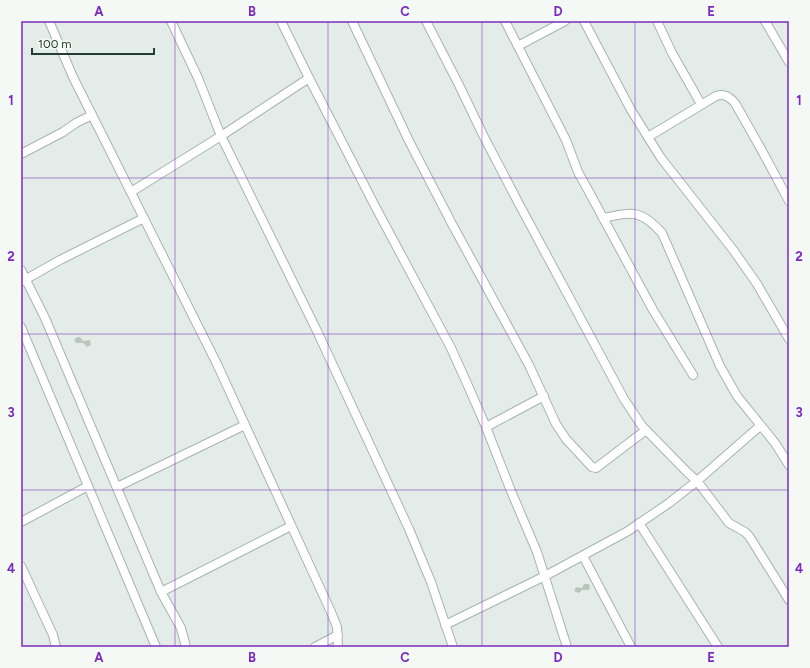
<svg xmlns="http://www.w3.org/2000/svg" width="810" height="668" font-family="Figtree,sans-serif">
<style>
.building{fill:#b9c7c0}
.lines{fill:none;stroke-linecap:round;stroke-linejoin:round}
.minor-casing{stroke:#a6b4ae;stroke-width:10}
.minor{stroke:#fff;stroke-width:8}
.grid{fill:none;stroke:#7b2cbf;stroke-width:1;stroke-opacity:0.55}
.neatline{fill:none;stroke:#7b2cbf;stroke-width:1.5}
.grid-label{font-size:13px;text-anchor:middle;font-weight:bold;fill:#7b2cbf}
</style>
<rect width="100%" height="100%" fill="#e3ece8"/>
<g class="building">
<path d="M77 337H80L83 341 90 340 91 345 87 347 83 343H76L74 340Z"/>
<path d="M584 584H589L590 587 589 590H582L579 593 574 591 576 587 582 588Z"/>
</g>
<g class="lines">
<g class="minor-casing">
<g id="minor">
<path d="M49 21 73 77 217 364 331 612 337 627 338 647"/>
<path d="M171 21 198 78 221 136 317 331 409 529 431 582 453 647"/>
<path d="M281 21 309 78 376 208 451 348 469 388 486 427 511 491 537 552 567 647"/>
<path d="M352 21 409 141 452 224 529 365 556 424 566 439 592 467 596 468 646 430"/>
<path d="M426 21 459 85 483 135 519 204 624 399 642 426 688 473 697 481 729 523 745 532 749 536 789 600"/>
<path d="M505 21 566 140 578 172 588 190 653 310 693 375"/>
<path d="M584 21 631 110 661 158 734 251 757 284 789 339"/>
<path d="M657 21 672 53 701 104"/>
<path d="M765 21 789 62"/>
<path d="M518 46 565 21"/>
<path d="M648 137 716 96C725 93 729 97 735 103L761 149 789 201"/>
<path d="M21 154 63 132 76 123 92 115"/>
<path d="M131 192 221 136 309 78"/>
<path d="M603 218C633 212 640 209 662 233L720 366 737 396 775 443 789 465"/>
<path d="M21 270 45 318 161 592 181 628 186 647"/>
<path d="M21 282 60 260 144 218"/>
<path d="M21 327 156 647"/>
<path d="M486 427 544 396"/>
<path d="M117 487 245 425"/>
<path d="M21 522 88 486"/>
<path d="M639 523 718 647"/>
<path d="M583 556 631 647"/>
<path d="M21 566 53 635 56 647"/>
<path d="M161 592 291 526"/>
<path d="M445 625 545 576 628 531 669 503 697 481 760 426"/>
<path d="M315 647 338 635"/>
</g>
</g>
<use href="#minor" class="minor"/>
</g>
<path class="grid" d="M175 21V647M328 21V647M482 21V647M635 21V647M21 178H789M21 334H789M21 490H789"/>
<rect width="810" height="668" fill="none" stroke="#f4f9f6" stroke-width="44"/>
<path d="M32 48v6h122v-6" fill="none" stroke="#243d34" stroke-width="2"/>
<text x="38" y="48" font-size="12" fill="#243d34" stroke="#f4f9f6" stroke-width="3" paint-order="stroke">100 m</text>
<rect x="22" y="22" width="766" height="624" class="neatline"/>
<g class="grid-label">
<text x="99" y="16">A</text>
<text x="252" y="16">B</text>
<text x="405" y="16">C</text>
<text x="558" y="16">D</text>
<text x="711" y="16">E</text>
<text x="11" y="105">1</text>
<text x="799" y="105">1</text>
<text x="11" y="261">2</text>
<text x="799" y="261">2</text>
<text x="11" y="417">3</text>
<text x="799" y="417">3</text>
<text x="11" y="573">4</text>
<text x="799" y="573">4</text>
<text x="99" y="662">A</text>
<text x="252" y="662">B</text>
<text x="405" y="662">C</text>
<text x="558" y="662">D</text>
<text x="711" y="662">E</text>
</g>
</svg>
